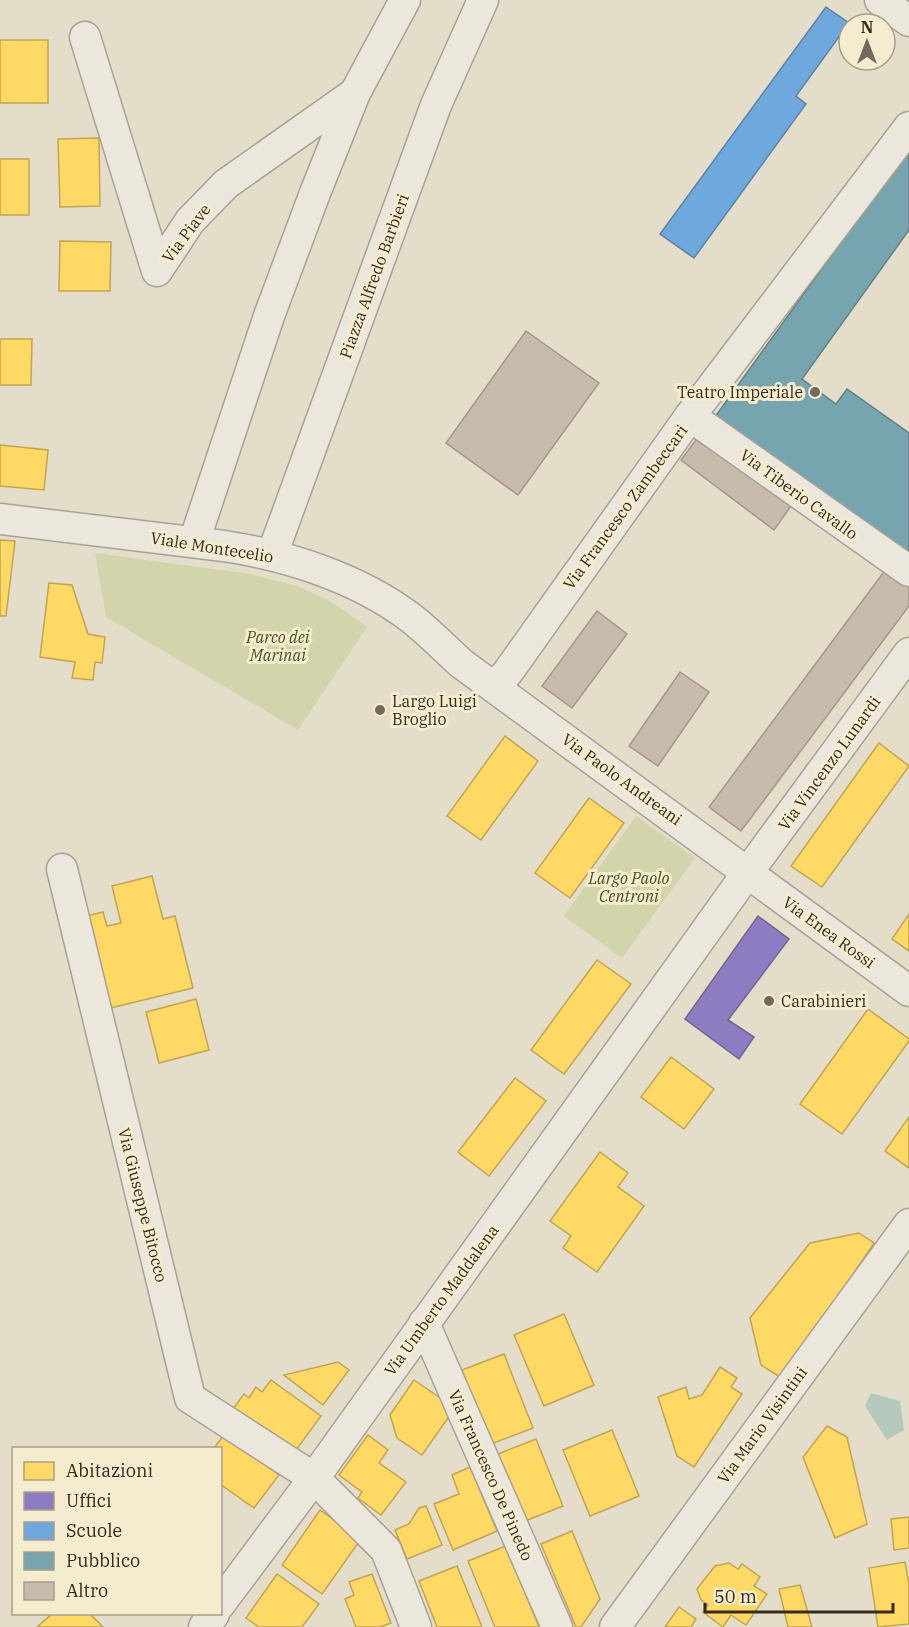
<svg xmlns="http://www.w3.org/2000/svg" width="909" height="1627" font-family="'IBM Plex Serif',serif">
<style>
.green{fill:#d2d4ac}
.water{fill:#b6c9bd}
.homes{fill:#ffd966;stroke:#c3a450;stroke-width:1.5}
.offices{fill:#8e7cc3;stroke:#746391;stroke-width:1.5}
.schools{fill:#6fa8dc;stroke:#5e82a3;stroke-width:1.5}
.public{fill:#76a5af;stroke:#638083;stroke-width:1.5}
.building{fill:#c8bbab;stroke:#a4988a;stroke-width:1.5}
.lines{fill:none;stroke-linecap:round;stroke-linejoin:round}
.minor-casing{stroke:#a9a194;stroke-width:33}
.minor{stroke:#ece7dd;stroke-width:30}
.poi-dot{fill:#74695a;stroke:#f5ecd0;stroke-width:2}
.labels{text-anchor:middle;stroke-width:6;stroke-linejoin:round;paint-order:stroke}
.street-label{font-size:16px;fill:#372a1d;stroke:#f5ecd0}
.poi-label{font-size:16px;fill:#372a1d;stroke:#f5ecd0;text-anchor:start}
.park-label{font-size:16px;font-style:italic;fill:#465323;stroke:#f5ecd0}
</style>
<rect width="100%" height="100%" fill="#e4ddca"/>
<g class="green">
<path d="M95 553 250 574 297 586 330 601 367 627 298 730 106 617Z"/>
<path d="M636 816 695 858 622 958 564 916Z"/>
</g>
<path class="water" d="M871 1393 900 1401 904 1430 887 1440 865 1406Z"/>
<g class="homes">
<rect x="0" y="40" width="48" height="63"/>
<path d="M99 138 100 206 60 207 58 139Z"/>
<rect x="0" y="159" width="29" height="56"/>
<path d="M60 241 111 242 110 291H59Z"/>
<path d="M0 339H32L31 385H0Z"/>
<path d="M0 445 48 450 44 490 0 486Z"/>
<path d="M0 540 15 541 6 616H0Z"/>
<path d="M49 583 72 585 88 634 105 637 102 663 95 662 93 680 72 678 75 662 40 657Z"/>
<path d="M505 736 538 761 481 840 447 816Z"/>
<path d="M879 743 909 766 822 887 791 866Z"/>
<path d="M589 798 624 823 570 898 535 873Z"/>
<path d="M152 876 163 919 175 916 193 988 102 1010 79 918 103 912 107 926 121 923 112 886Z"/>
<path d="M909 914V951L892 939Z"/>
<path d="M597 960 631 984 564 1074 531 1050Z"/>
<path d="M196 999 209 1050 159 1063 146 1012Z"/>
<path d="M868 1009 909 1039V1041L842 1134 800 1104Z"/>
<path d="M671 1057 714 1089 684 1129 641 1097Z"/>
<path d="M515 1078 546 1101 489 1176 458 1152Z"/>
<path d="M909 1117V1168L885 1151Z"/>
<path d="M600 1152 628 1173 618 1187 644 1206 597 1272 563 1248 571 1236 550 1221Z"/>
<path d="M859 1233 874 1243 783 1379 761 1365 750 1318 810 1243Z"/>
<path d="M564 1314 594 1385 544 1406 514 1335Z"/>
<path d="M504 1354 533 1428 491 1444 462 1370Z"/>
<path d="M338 1362 349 1370 323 1405 284 1375Z"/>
<path d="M720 1367 737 1378 731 1387 742 1394 694 1467 677 1456 658 1397 686 1387 689 1399 702 1395Z"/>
<path d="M271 1380 321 1416 291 1457 230 1413 244 1394 249 1398 256 1387 262 1392Z"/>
<path d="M414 1380 455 1408 422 1455 397 1438 390 1415Z"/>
<path d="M827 1426 847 1437 867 1524 835 1538 803 1457Z"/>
<path d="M612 1430 639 1496 590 1516 563 1450Z"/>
<path d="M224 1435 279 1475 254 1508 220 1484V1448H214Z"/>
<path d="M368 1435 388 1450 379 1463 406 1482 381 1515 358 1498 362 1492 339 1475Z"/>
<path d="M536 1439 563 1506 525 1521 498 1454Z"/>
<path d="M470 1467 497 1531 453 1550 434 1504 459 1494 452 1475Z"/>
<path d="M426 1506 442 1545 407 1559 395 1530 409 1524 419 1508Z"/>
<path d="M320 1510 361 1539 322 1594 282 1565Z"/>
<path d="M909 1517V1548L894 1550 891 1519Z"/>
<path d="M572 1531 600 1599 581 1627H576L541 1544Z"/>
<path d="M506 1546 539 1627H495L468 1561Z"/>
<path d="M905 1562 909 1584V1624L878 1627 869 1568Z"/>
<path d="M729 1563 738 1569 742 1564 760 1577 754 1586 767 1594 746 1625 731 1615 723 1627 703 1612 708 1605 701 1600 697 1589 715 1566Z"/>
<path d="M457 1566 482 1627H437L419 1581Z"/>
<path d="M277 1574 319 1604 302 1627H259L246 1618Z"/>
<path d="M372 1574 391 1623 380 1627H356L345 1599 354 1595 349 1582Z"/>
<path d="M800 1585 812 1627H788L779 1589Z"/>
<path d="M679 1607 696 1619 691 1627H665Z"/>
<path d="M52 1614H90L103 1627H37Z"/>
</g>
<path class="offices" d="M758 916 789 939 728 1020 754 1037 739 1059 685 1019Z"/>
<path class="schools" d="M826 7 849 23 796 96 806 104 694 258 660 234Z"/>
<path class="public" d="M909 148V230L802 379 836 404 847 389 909 433V562L712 421Z"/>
<g class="building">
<path d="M526 331 599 383 518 495 446 443Z"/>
<path d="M698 437 791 506 774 530 681 460Z"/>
<path d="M886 569 909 587V606L741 831 709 807Z"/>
<path d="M597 611 627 634 572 708 542 686Z"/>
<path d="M680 672 709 692 658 766 629 746Z"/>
</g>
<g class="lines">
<g class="minor-casing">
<g id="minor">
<path d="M880 0 909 21"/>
<path d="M85 37 157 271 190 221 226 184 355 93"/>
<path d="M690 416 909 571"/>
<path d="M0 519 224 546C289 556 358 578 411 618 429 632 445 649 462 664L909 991"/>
<path d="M194 542 269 316 315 193 355 93 405 0"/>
<path d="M272 555 436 105 483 0"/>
<path d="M495 687 508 672 690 416 909 127"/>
<path d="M62 869 190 1398 314 1478 386 1550 416 1627"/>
<path d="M424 1323 557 1627"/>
<path d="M220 1604 314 1478 748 872 909 653"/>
<path d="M204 1627 214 1614"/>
<path d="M615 1627 909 1224"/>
</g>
</g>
<use href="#minor" class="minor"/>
</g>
<g class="poi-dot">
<circle cx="815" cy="392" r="6"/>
<circle cx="380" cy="710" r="6"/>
<circle cx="769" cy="1001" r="6"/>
</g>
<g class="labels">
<g class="street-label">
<text transform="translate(186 233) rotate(-53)" y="6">Via Piave</text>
<text transform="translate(374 276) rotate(-70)" y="6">Piazza Alfredo Barbieri</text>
<text transform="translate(799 494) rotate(36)" y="6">Via Tiberio Cavallo</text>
<text transform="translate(625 507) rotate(-54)" y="6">Via Francesco Zambeccari</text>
<text transform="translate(212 547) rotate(9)" y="6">Viale Montecelio</text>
<text transform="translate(829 763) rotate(-54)" y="6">Via Vincenzo Lunardi</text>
<text transform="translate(622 779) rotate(36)" y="6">Via Paolo Andreani</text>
<text transform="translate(829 932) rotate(36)" y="6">Via Enea Rossi</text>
<text transform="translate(143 1205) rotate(76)" y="6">Via Giuseppe Bitocco</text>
<text transform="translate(441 1300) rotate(-54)" y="6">Via Umberto Maddalena</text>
<text transform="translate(762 1425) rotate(-54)" y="6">Via Mario Visintini</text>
<text transform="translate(491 1475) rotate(66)" y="6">Via Francesco De Pinedo</text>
</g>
<g class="poi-label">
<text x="803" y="398" text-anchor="end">Teatro Imperiale</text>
<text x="392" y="707">Largo Luigi<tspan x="392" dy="18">Broglio</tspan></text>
<text x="781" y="1007">Carabinieri</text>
</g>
<g class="park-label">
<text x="278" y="643">Parco dei<tspan x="278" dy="18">Marinai</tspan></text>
<text x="629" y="884">Largo Paolo<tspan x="629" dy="18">Centroni</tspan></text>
</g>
</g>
<rect x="12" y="1447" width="210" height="168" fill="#f5ecd0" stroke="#a99e88" stroke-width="1.5"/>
<rect x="24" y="1462" width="30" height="18" fill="#ffd966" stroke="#a99e88" stroke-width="1.5"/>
<text x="66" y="1477" font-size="18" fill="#372a1d">Abitazioni</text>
<rect x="24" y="1492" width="30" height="18" fill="#8e7cc3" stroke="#a99e88" stroke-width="1.5"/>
<text x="66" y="1507" font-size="18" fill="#372a1d">Uffici</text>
<rect x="24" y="1522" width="30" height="18" fill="#6fa8dc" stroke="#a99e88" stroke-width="1.5"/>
<text x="66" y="1537" font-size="18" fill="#372a1d">Scuole</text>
<rect x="24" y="1552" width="30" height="18" fill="#76a5af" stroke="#a99e88" stroke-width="1.5"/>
<text x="66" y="1567" font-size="18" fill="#372a1d">Pubblico</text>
<rect x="24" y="1582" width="30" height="18" fill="#c8bbab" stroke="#a99e88" stroke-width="1.5"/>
<text x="66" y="1597" font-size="18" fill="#372a1d">Altro</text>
<g transform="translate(867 42)"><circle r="28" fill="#f5ecd0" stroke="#a99e88" stroke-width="1.5"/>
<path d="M0-4.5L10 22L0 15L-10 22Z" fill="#74695a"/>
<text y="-9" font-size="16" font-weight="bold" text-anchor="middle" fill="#372a1d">N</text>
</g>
<path d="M705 1603v9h188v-9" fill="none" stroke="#372a1d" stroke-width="3"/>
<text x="714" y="1603" font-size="18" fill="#372a1d" stroke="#f5ecd0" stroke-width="4.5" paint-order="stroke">50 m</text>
</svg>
